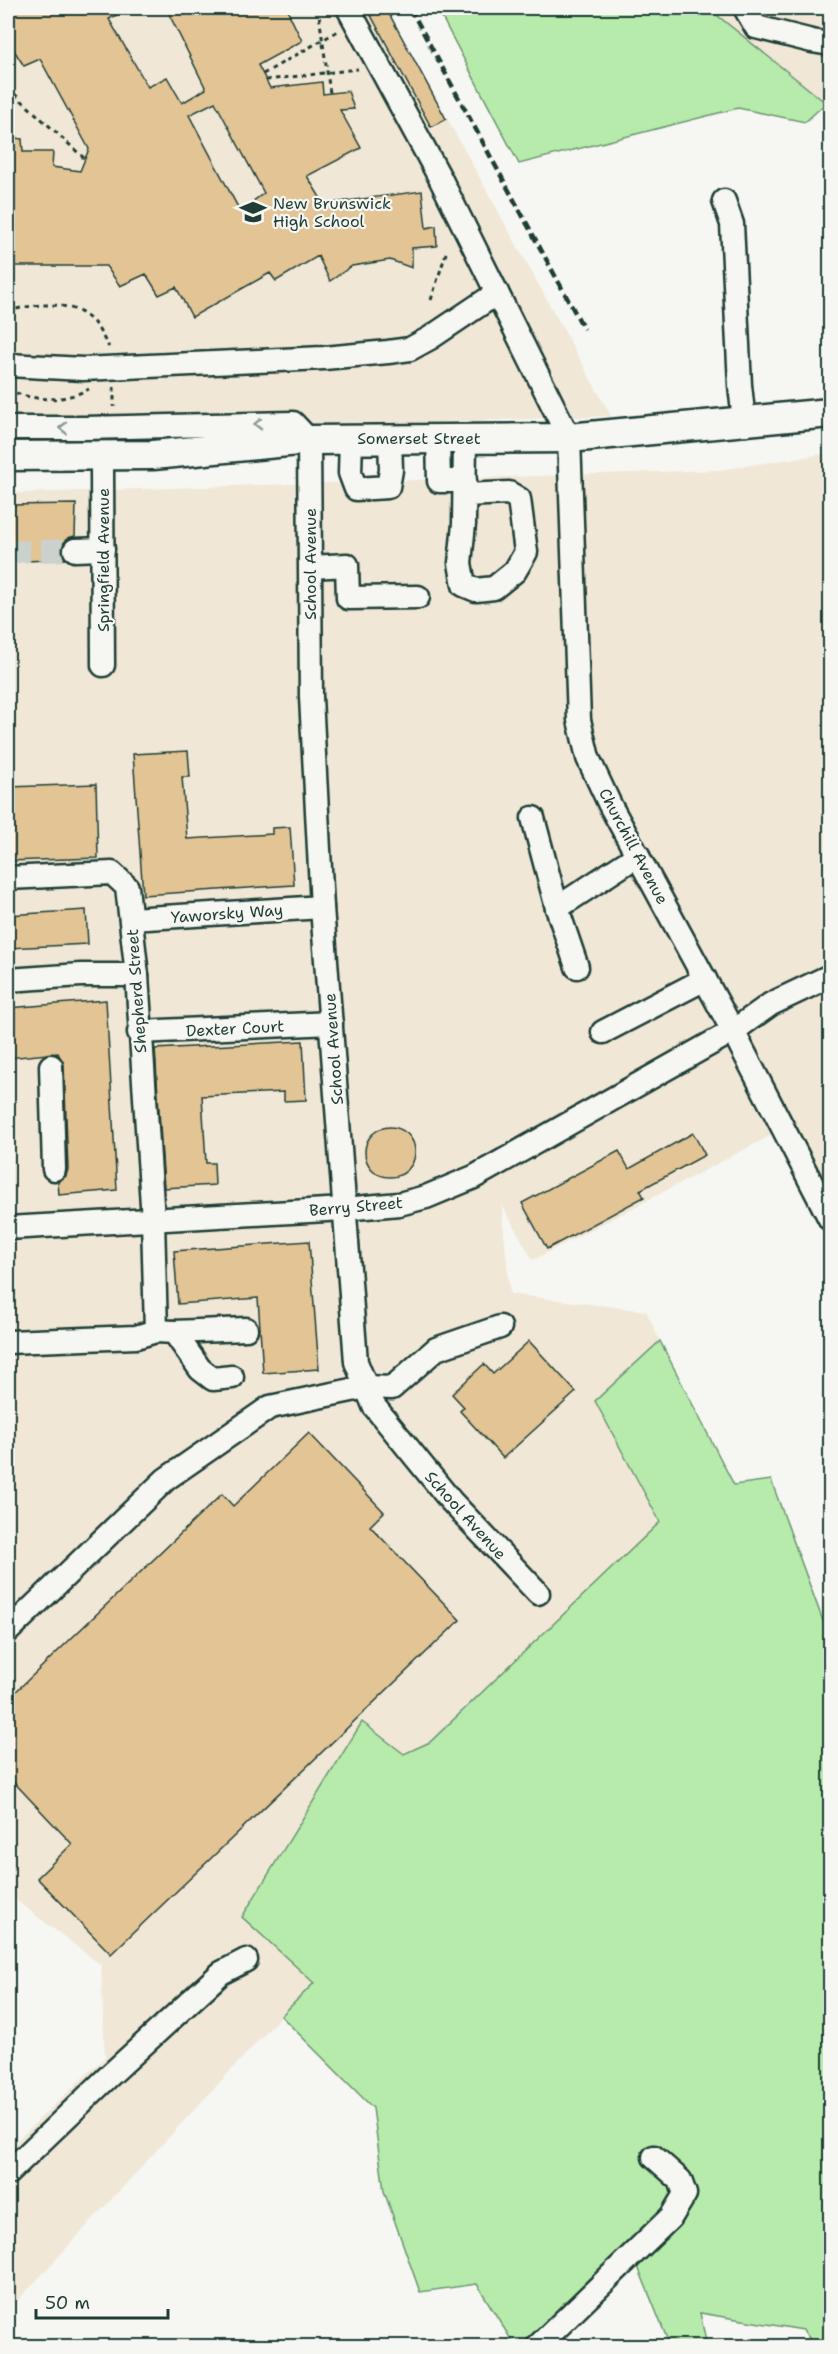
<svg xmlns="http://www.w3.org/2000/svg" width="838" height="2354" font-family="'Shantell Sans',sans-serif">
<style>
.built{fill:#f0e7d6}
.green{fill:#b6ebac;stroke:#6a9470;stroke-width:1.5}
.building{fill:#e2c495;stroke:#1f3d34;stroke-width:1.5;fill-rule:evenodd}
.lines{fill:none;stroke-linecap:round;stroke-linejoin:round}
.minor-tunnel{stroke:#cbd1cc;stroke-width:22;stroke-dasharray:22 11;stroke-linecap:butt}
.minor-casing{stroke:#1f3d34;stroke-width:27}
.major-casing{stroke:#1f3d34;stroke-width:33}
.path{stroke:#1f3d34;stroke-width:3;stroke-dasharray:4.5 4.5;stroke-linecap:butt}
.minor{stroke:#f6f6f2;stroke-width:22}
.major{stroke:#f6f6f2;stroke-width:28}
.rail{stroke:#1f3d34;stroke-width:4.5;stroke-dasharray:9 4.5;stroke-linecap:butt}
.oneway{stroke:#8a9a93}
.labels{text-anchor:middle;stroke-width:4.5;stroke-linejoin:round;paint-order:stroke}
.poi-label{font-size:16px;fill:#1f3d34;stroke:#f6f6f2;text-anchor:start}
.street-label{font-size:16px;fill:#1f3d34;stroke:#f6f6f2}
</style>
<rect width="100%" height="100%" fill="#f6f6f2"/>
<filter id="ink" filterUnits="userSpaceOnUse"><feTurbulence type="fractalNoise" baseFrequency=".0167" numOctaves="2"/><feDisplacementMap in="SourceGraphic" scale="12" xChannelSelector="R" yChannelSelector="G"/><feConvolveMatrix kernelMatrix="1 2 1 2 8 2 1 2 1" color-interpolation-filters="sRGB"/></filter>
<g filter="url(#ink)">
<g class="built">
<path d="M8 8H386L611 416 385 424 8 421Z"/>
<path d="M708 8H830V102L826 103Z"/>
<path d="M830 453V1203L789 1126 533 1260 501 1203 510 1294 646 1311 660 1341 596 1401 660 1521 430 1742 404 1754 362 1723 314 1983 281 2016 8 2311V2149L105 2057 101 1965 8 1894V491L21 493 720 470Z"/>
</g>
<g class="green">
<path d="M437 8H708L826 103 805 122 738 108 519 164Z"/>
<path d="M660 1341 734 1485 771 1480 830 1640V2346H815L803 2330 700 2313 707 2346H670L634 2257 538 2346H515L477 2284 420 2292 384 2191 373 2108 281 2016 314 1983 242 1917 362 1722 404 1754 430 1742 660 1522 595 1401Z"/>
</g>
<g class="building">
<path d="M8 8H130L109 19 148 87 167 77 182 103 206 89 166 8H288L289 14 302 41 258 65 270 88 322 82 323 94 348 91 354 109 340 110 361 148 307 176 324 204 422 191 426 228 436 226 437 246 412 248V268L390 260 352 266 330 281 318 256 276 281 270 273 192 317 176 287 159 295 146 274 120 286 106 266H8V137L22 139 23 152H53L52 167 80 171 89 149 40 59 24 66 8 41ZM215 102 264 193 240 211 189 115Z"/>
<path d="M367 8H386L446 119 431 127Z"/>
<path d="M76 504 75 536 68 538 63 544 62 551 65 559 8 562V505Z"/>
<path d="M188 751 190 777H182L187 839 272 834V828L290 827 294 885 143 895 133 754Z"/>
<path d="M96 784 98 858 8 861V787Z"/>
<path d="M86 910 88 944 8 948V915Z"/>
<path d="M106 1000 117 1190 59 1195 58 1182 66 1176 68 1169 64 1065 58 1053 8 1058V1008Z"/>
<path d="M303 1041 306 1100 284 1101V1092L202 1096 206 1163H214L215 1185 164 1188 155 1049Z"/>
<circle cx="390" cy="1152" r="25"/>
<path d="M693 1133 705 1155 640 1190 644 1197 547 1249 522 1203 619 1151 629 1169Z"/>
<path d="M309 1241 319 1369 263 1373 258 1298 178 1304 174 1251Z"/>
<path d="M529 1341 576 1392 503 1458 460 1411 464 1407 452 1394 484 1364 493 1374Z"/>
<path d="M309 1433 384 1512 370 1526 460 1620 111 1954 37 1878 72 1844 8 1776V1699L222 1494 233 1506Z"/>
</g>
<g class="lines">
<path class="minor-tunnel" d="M8 552 75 550"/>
<g class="minor-casing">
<g id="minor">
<path d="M348 8 439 176 569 438 579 720 588 758 610 805 733 1031 830 1219"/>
<path d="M745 8 756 27 812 41 830 44"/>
<path d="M724 201 732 224 740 385 744 422"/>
<path d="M8 365 83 369 324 358 388 352 410 349 430 338 497 293"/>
<path d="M8 428H85L293 423 309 440 311 697 322 907 356 1362 374 1406 451 1501 538 1593"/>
<path d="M438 438 439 481H465"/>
<path d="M351 439 350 473 356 489 388 487 391 470 390 438"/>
<path d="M465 495 509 493 519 499 526 552 515 571 494 588 476 590 464 585 460 563 464 524 465 438"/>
<path d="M75 550 103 549"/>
<path d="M311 567 347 565 348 598 418 597"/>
<path d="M103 665 102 465 107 457"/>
<path d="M533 818 557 908 577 967"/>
<path d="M8 878 112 873 127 887 137 975 153 1220 156 1331 136 1337 8 1342"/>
<path d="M557 908 638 855"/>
<path d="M131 919 322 907"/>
<path d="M8 980 81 975H137"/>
<path d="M139 1032 331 1023"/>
<path d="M603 1032 705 979"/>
<path d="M51 1066 54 1169"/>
<path d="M8 1228 344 1209 399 1204 426 1197 474 1177 733 1031 771 1004 830 976"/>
<path d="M156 1331 174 1332 200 1369 213 1379 232 1377"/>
<path d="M174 1332 246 1329"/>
<path d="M8 1631 166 1479 270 1407 366 1387 392 1388 436 1349 500 1327"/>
<path d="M8 2173 108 2077 221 1973 246 1960"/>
<path d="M538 2346 671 2217 685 2194 680 2180 654 2157"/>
</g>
</g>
<g class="major-casing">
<path id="major" d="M8 456 153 455 309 440 569 438 830 413"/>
</g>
<g class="path">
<path d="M318 8 330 93"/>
<path d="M263 74 338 31"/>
<path d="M266 80 358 69"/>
<path d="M8 88 85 159"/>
<path d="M431 300 447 250"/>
<path d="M8 311C35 304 72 298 94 323 100 330 104 340 109 347"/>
<path d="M114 387V407"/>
<path d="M8 389C32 402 64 402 89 389"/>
</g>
<use href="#minor" class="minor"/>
<use href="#major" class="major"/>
<path class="rail" d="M410 8 584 329"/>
</g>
<defs><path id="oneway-chevron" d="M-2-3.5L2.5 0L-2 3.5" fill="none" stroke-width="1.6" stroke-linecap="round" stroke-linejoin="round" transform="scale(1.5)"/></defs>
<g class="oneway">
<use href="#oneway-chevron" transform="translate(258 424) rotate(179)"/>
<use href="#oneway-chevron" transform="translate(63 428) rotate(-180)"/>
</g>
</g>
<defs>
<g id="school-bare" transform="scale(2.07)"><path d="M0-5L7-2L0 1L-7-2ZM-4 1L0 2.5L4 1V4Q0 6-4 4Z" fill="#1f3d34" stroke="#f6f6f2" stroke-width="2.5" paint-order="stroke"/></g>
</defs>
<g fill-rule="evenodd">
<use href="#school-bare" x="253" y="212"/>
</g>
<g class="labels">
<g class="poi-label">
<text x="273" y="209">New Brunswick<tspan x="273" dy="18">High School</tspan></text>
</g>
<g class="street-label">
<text x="419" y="444">Somerset Street</text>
<text transform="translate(103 560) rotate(-90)" y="6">Springfield Avenue</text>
<text transform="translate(310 564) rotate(-90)" y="6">School Avenue</text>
<text transform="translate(634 846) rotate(62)" y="6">Churchill Avenue</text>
<text transform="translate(227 913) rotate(-4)" y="6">Yaworsky Way</text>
<text transform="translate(136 991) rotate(-94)" y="6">Shepherd Street</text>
<text transform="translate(235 1028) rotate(-3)" y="6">Dexter Court</text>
<text transform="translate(333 1049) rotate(-94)" y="6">School Avenue</text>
<text transform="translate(356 1206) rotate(-5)" y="6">Berry Street</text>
<text transform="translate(466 1515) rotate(48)" y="6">School Avenue</text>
</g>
</g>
<rect width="838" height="2354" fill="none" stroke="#f6f6f2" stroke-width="30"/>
<rect x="15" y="15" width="808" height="2324" fill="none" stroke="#1f3d34" stroke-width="2" filter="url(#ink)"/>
<path d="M36 2309v9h132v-9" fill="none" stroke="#1f3d34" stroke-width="3"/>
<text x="45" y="2309" font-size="18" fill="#1f3d34" stroke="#f6f6f2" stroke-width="4.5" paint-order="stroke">50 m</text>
</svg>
